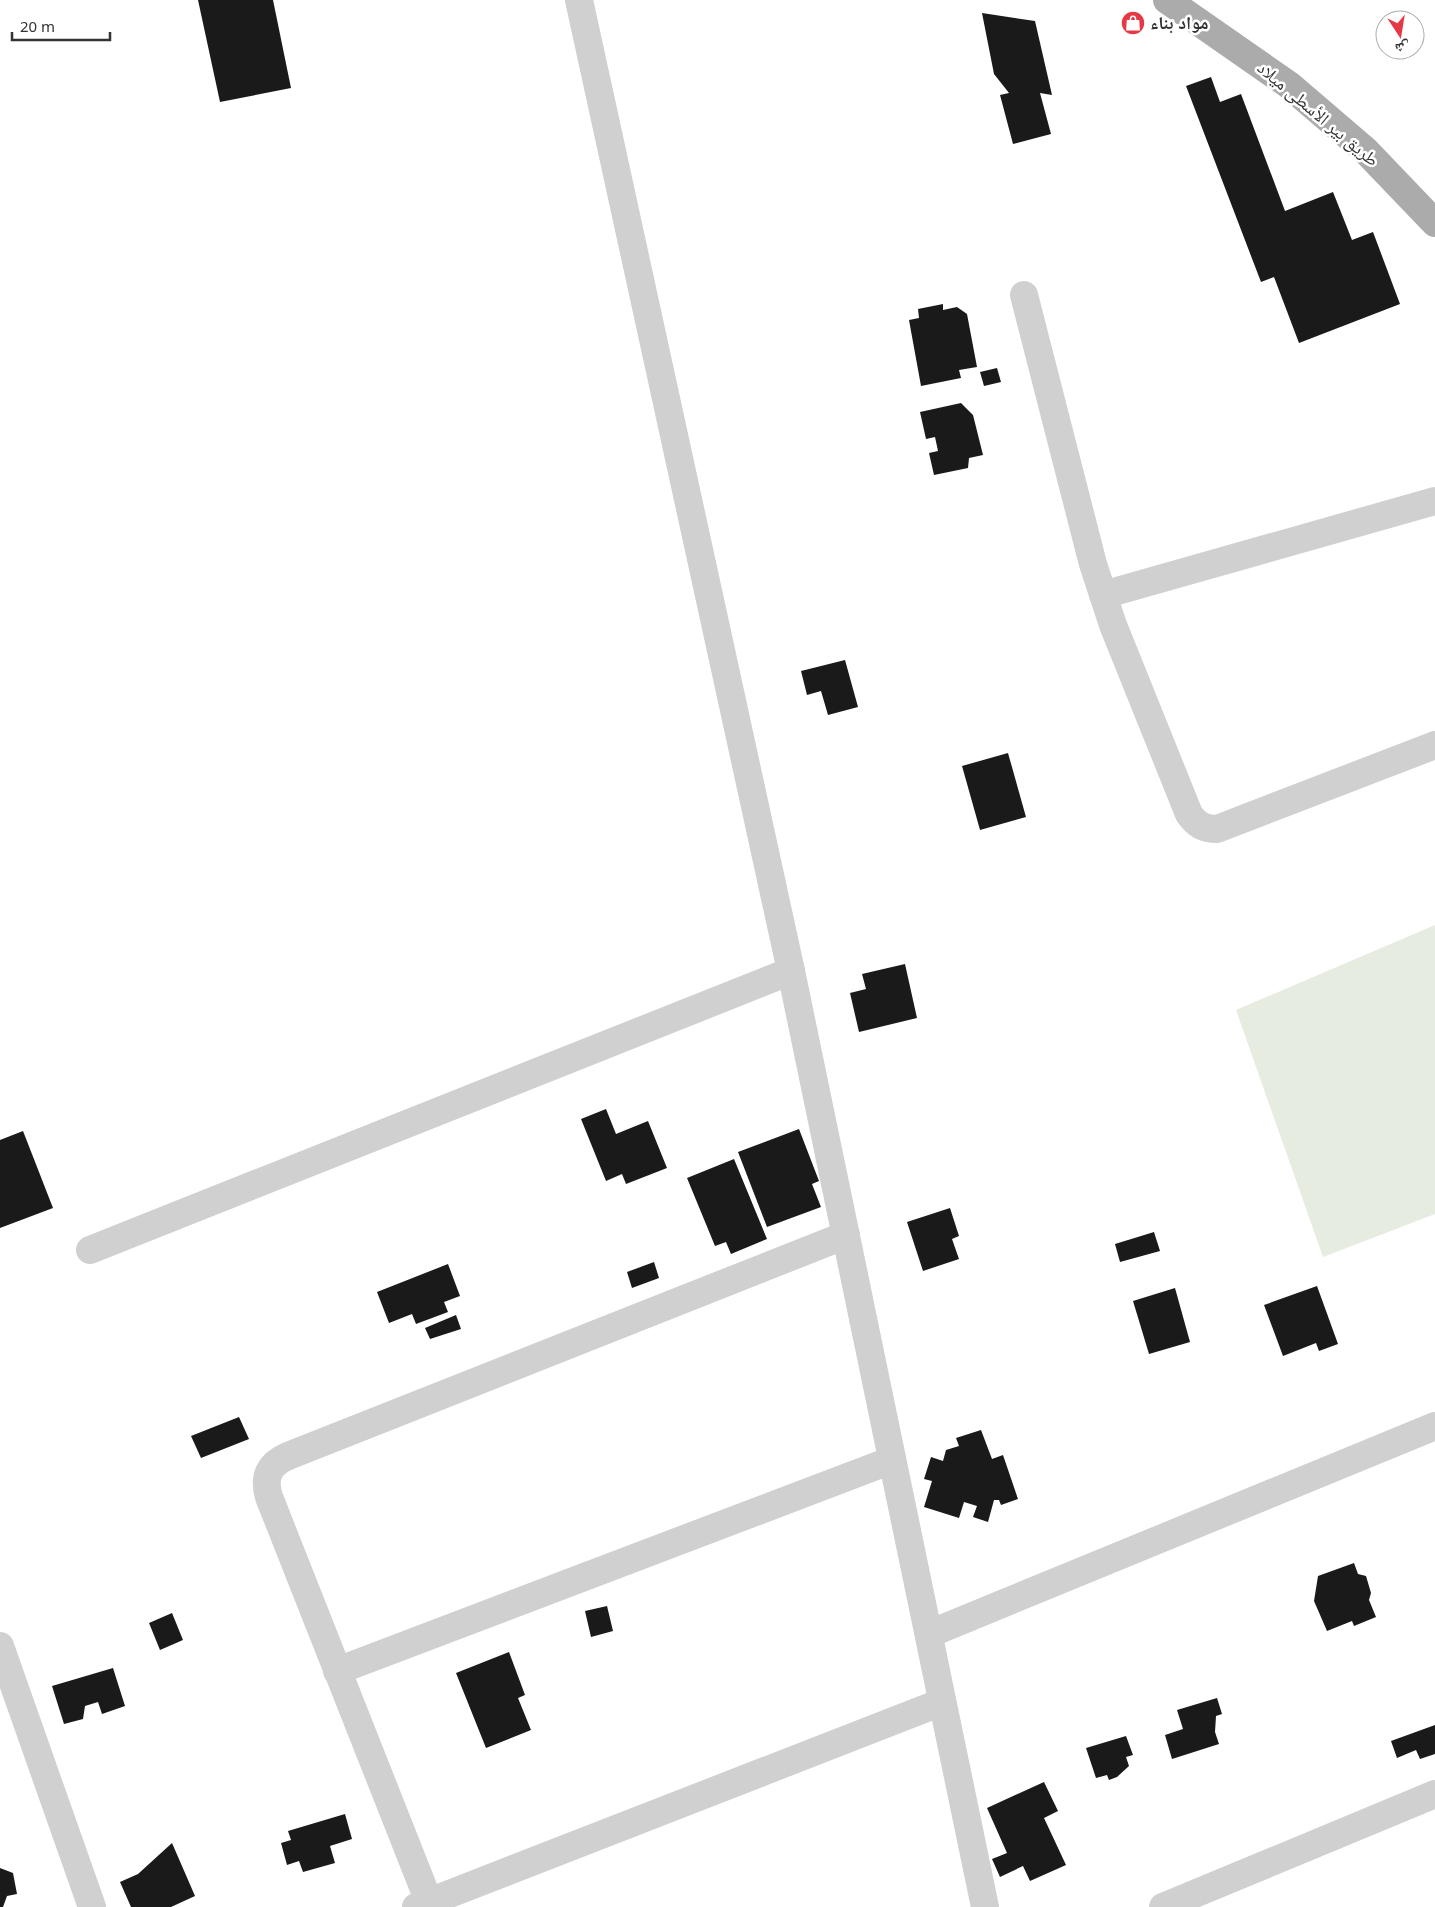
<svg xmlns="http://www.w3.org/2000/svg" width="1435" height="1907" font-family="'Noto Sans','Noto Naskh Arabic',sans-serif">
<style>
.green{fill:#e6ecdf}
.building{fill:#1a1a1a}
.lines{fill:none;stroke-linecap:round;stroke-linejoin:round}
.minor{stroke:#d0d0d0;stroke-width:28}
.primary{stroke:#ababab;stroke-width:28}
.labels{text-anchor:middle;stroke-width:5;stroke-linejoin:round;paint-order:stroke}
.poi-label{font-size:18px;font-weight:bold;fill:#333;stroke:#fff;text-anchor:start}
.street-label{font-size:18px;fill:#333;stroke:#fff}
</style>
<rect width="100%" height="100%" fill="#fff"/>
<path class="green" d="M1435 925V1214L1323 1257 1236 1010Z"/>
<g class="building">
<path d="M198 0H273L291 88 220 102Z"/>
<path d="M982 13 1035 21 1052 95 1040 93 1051 134 1013 144 1000 95 1009 93 994 74Z"/>
<path d="M1211 77 1220 102 1241 94 1285 211 1333 192 1352 240 1373 232 1400 304 1299 343 1274 277 1261 282 1186 86Z"/>
<path d="M943 304V310L957 307 967 314 977 367 959 370 961 378 921 386 909 320 919 318 918 309Z"/>
<path d="M997 368 1001 382 984 386 980 372Z"/>
<path d="M961 403 973 415 983 455 969 458 968 468 934 475 929 453 938 451 935 437 926 439 920 412Z"/>
<path d="M845 660 858 707 828 715 821 691 807 695 801 671Z"/>
<path d="M1008 753 1026 817 980 830 962 766Z"/>
<path d="M905 964 917 1018 859 1032 850 993 866 989 862 974Z"/>
<path d="M606 1109 616 1134 648 1121 667 1168 626 1184 622 1174 606 1181 581 1119Z"/>
<path d="M799 1129 819 1181 812 1184 821 1207 767 1227 738 1152Z"/>
<path d="M23 1131 53 1208 0 1228V1140Z"/>
<path d="M734 1159 767 1239 731 1254 726 1242 715 1246 687 1178Z"/>
<path d="M950 1208 959 1236 952 1239 959 1259 923 1271 907 1222Z"/>
<path d="M1154 1232 1160 1251 1120 1262 1115 1244Z"/>
<path d="M654 1262 659 1278 632 1288 627 1272Z"/>
<path d="M448 1264 460 1296 444 1302 448 1312 416 1324 412 1314 389 1323 377 1292Z"/>
<path d="M1317 1286 1338 1344 1319 1351 1316 1343 1283 1356 1264 1305Z"/>
<path d="M1175 1288 1190 1342 1149 1354 1133 1301Z"/>
<path d="M456 1315 461 1329 430 1339 425 1328Z"/>
<path d="M239 1417 249 1439 201 1458 191 1436Z"/>
<path d="M981 1430 992 1459 1003 1455 1018 1499 1001 1505 999 1500H994L988 1522 973 1517 977 1506 964 1502 959 1518 924 1507 932 1481 924 1479 931 1457 943 1461 946 1450 959 1446 956 1438Z"/>
<path d="M1354 1563 1358 1574 1366 1576 1371 1593 1369 1600 1376 1617 1354 1626 1352 1621 1327 1631 1314 1601 1318 1576Z"/>
<path d="M607 1606 613 1631 591 1637 585 1611Z"/>
<path d="M172 1613 183 1640 160 1650 149 1623Z"/>
<path d="M509 1652 525 1695 518 1698 531 1730 486 1748 456 1673Z"/>
<path d="M113 1668 125 1706 102 1714 98 1702 85 1706 83 1719 64 1724 52 1686Z"/>
<path d="M1217 1698 1222 1714 1216 1716 1215 1732 1219 1744 1172 1759 1165 1735 1183 1729 1177 1710Z"/>
<path d="M1435 1725V1754L1420 1759 1416 1750 1397 1758 1391 1741Z"/>
<path d="M1126 1736 1133 1755 1126 1757 1129 1766 1117 1777 1109 1780 1107 1775 1096 1778 1086 1748Z"/>
<path d="M1044 1782 1058 1811 1044 1818 1066 1865 1030 1881 1023 1866 1000 1877 992 1859 1007 1853 987 1808Z"/>
<path d="M345 1814 352 1839 330 1846 335 1863 303 1872 299 1861 287 1865 281 1843 291 1840 288 1831Z"/>
<path d="M172 1843 195 1896 171 1907H131L120 1882 138 1874Z"/>
<path d="M0 1868 13 1873 17 1894 7 1896 3 1907H0Z"/>
</g>
<g class="lines">
<g class="minor">
<path d="M579 0 791 971 985 1907"/>
<path d="M1024 295 1093 564 1113 625 1189 814C1197 825 1204 829 1217 829L1435 745"/>
<path d="M1103 595 1435 501"/>
<path d="M90 1250 791 971"/>
<path d="M929 1634 1435 1426"/>
<path d="M0 1646 92 1907"/>
<path d="M337 1671 892 1460"/>
<path d="M429 1902 269 1497C263 1477 269 1464 288 1456L846 1235"/>
<path d="M416 1907 942 1702"/>
<path d="M1163 1907 1435 1794"/>
</g>
<path class="primary" d="M1167 0 1289 85 1366 151 1435 223"/>
</g>
<defs>
<g id="shop-disc" transform="scale(1.25)"><circle r="9.5" fill="#e63946" stroke="#fff"/><path d="M-5-2.5h2.3a2.7 3.5 0 0 1 5.4 0H5L5.5 6h-11ZM-1.5-2.5h3a1.5 2.3 0 0 0-3 0Z" fill="#fff"/></g>
</defs>
<g fill-rule="evenodd">
<use href="#shop-disc" x="1133" y="23"/>
</g>
<g class="labels">
<g class="poi-label">
<text x="1150" y="29">مواد بناء</text>
</g>
<g class="street-label">
<text transform="translate(1318 114) rotate(40)" y="6">طريق بير الأسطى ميلاد</text>
</g>
</g>
<g transform="translate(1400 35) rotate(168)"><circle r="24" fill="#ffffff" stroke="#adadad"/>
<path d="M0-4L9 19L0 12L-9 19Z" fill="#e63946"/>
<text y="-8" font-size="14" font-weight="bold" text-anchor="middle" fill="#333333">ش</text>
</g>
<path d="M12 32v8h98v-8" fill="none" stroke="#333333" stroke-width="2.5"/>
<text x="20" y="32" font-size="15" fill="#333333" stroke="#ffffff" stroke-width="4" paint-order="stroke">20 m</text>
</svg>
